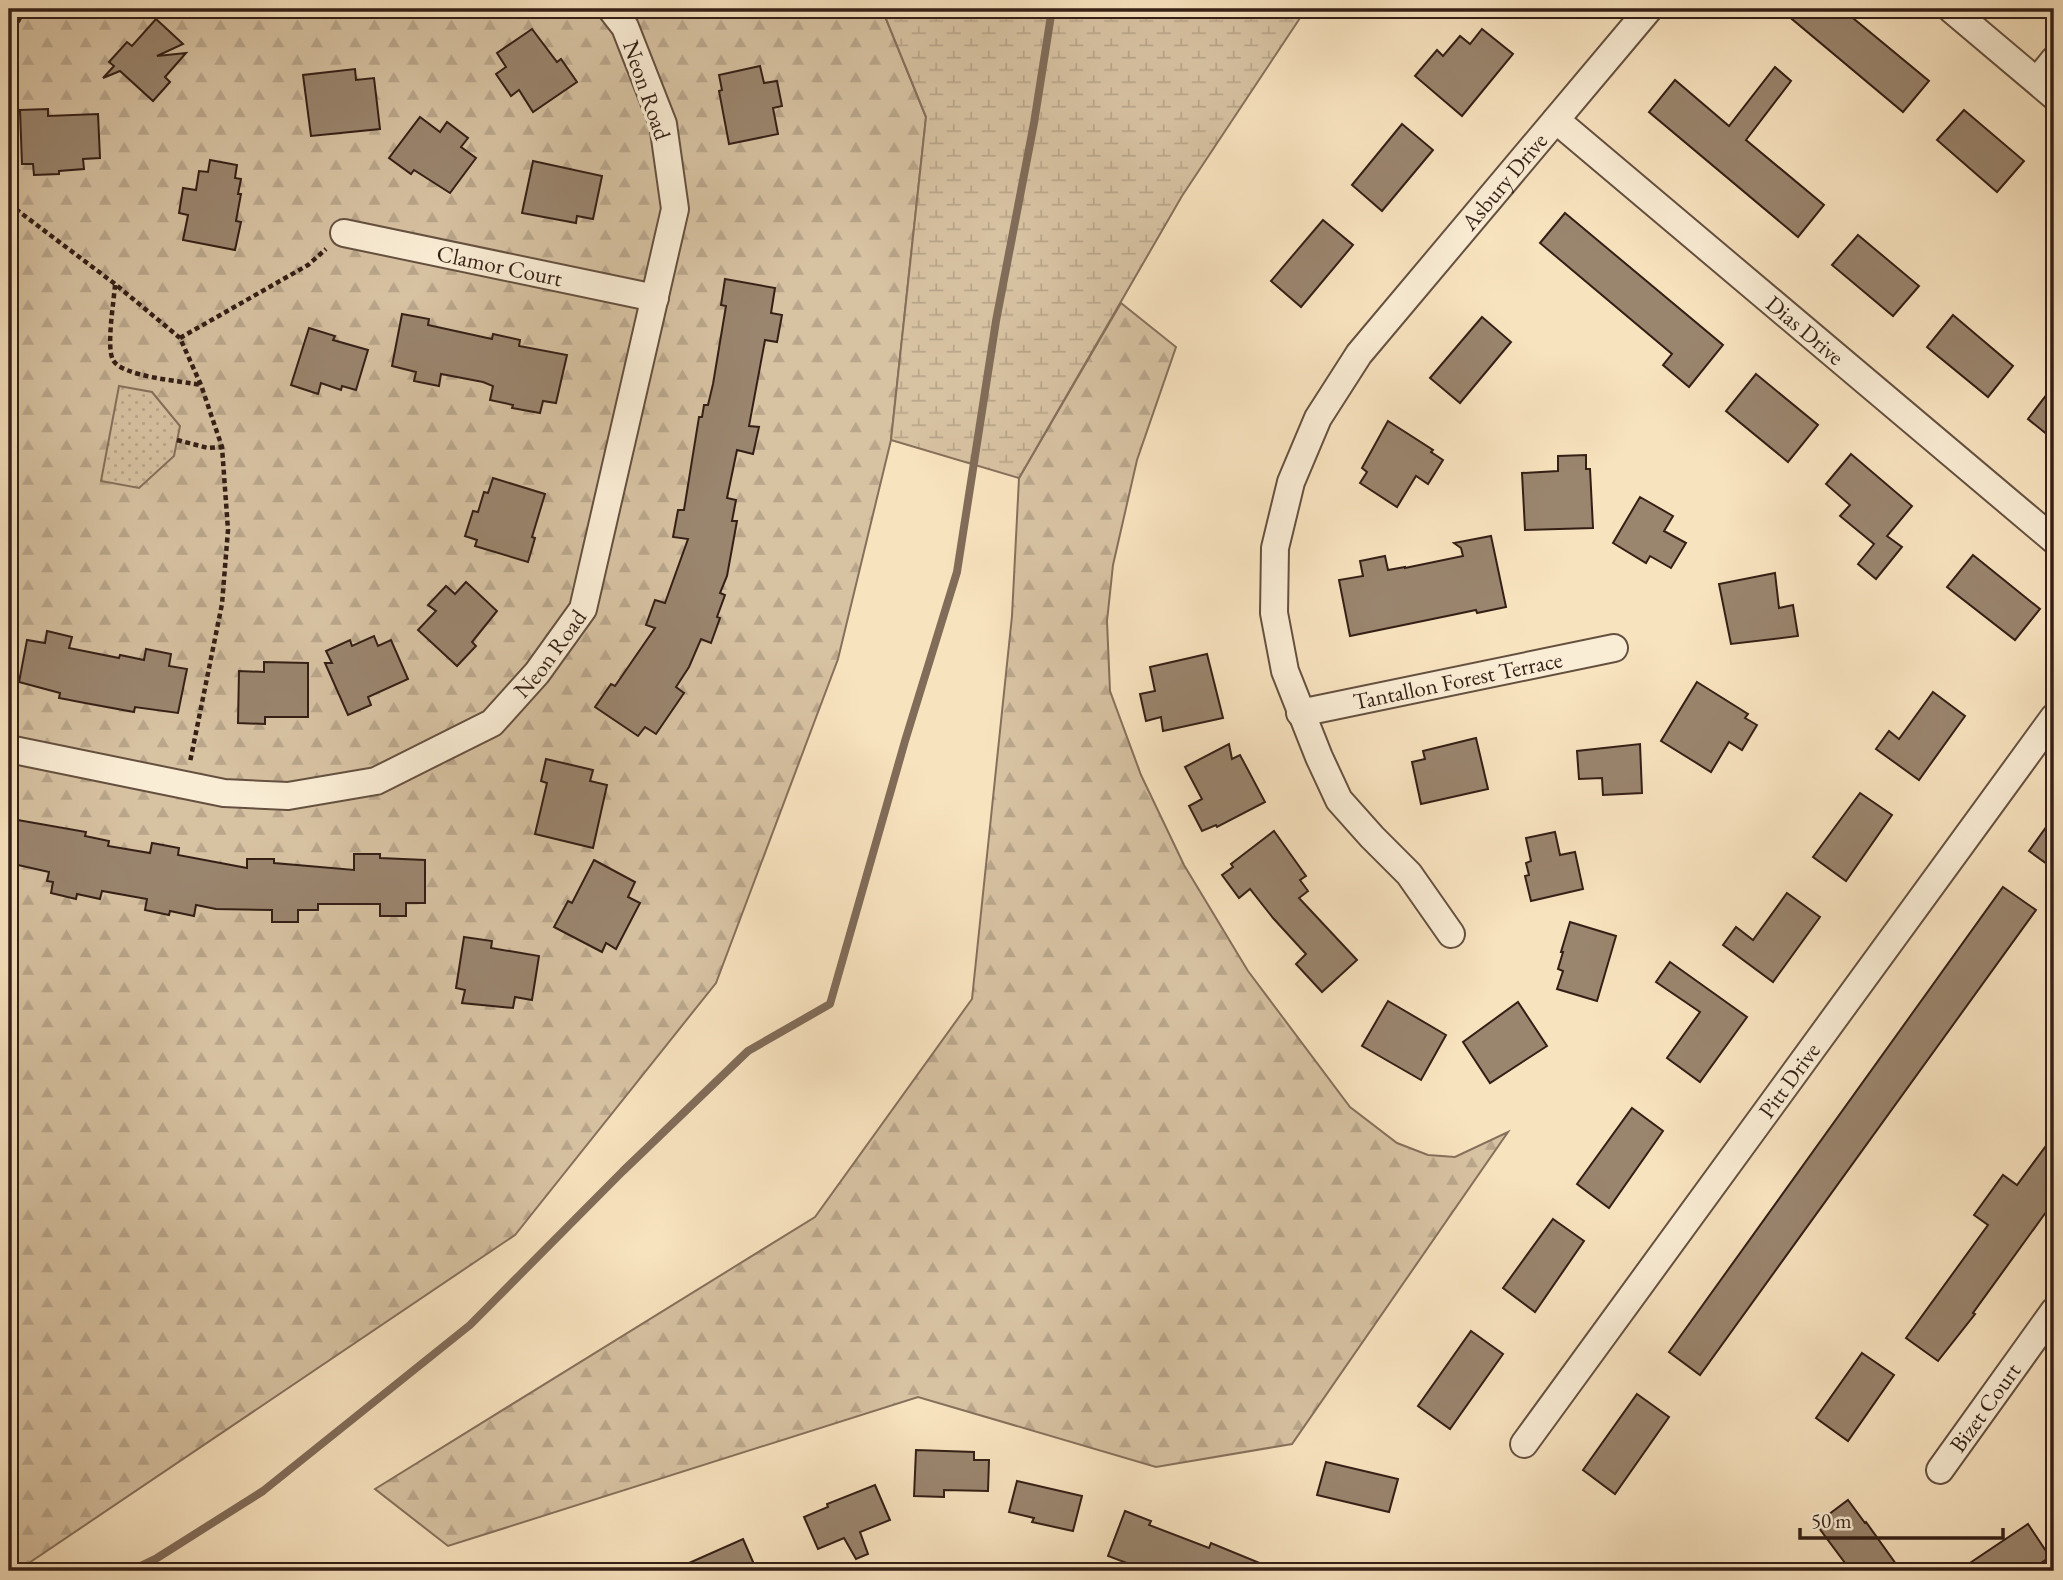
<svg xmlns="http://www.w3.org/2000/svg" width="2063" height="1580" font-family="'EB Garamond',serif">
<style>
.forest{fill:url(#forest-firs);stroke:#86705c;stroke-width:2}
.wetland{fill:url(#wetland-marsh);stroke:#86705c;stroke-width:2}
.park{fill:url(#park-dots);stroke:#86705c;stroke-width:2}
.lines{fill:none;stroke-linecap:round;stroke-linejoin:round}
.stream{stroke:#816c59;stroke-width:8}
.building{fill:#9a856e;stroke:#341f16;stroke-width:2}
.minor-casing{stroke:#655040;stroke-width:30}
.path{stroke:#341f16;stroke-width:4.5;stroke-dasharray:5 3.5;stroke-linecap:butt}
.minor{stroke:#faedd5;stroke-width:26}
.labels{text-anchor:middle;stroke-width:7;stroke-linejoin:round;paint-order:stroke}
.street-label{font-size:23px;fill:#341f16;stroke:#faedd5}
</style>
<defs>
<pattern id="forest-firs" width="22" height="20" patternUnits="userSpaceOnUse" patternTransform="scale(1.75)"><rect width="22" height="20" fill="#d7c2a2"/><path d="M5 1l3.5 6h-7zM16 11l3.5 6h-7z" fill="#b9a68b"/></pattern>
<pattern id="wetland-marsh" width="20" height="14" patternUnits="userSpaceOnUse" patternTransform="scale(1.75)"><rect width="20" height="14" fill="#d7c2a2"/><path d="M1 5h8M5 5V1M11 12h8M15 12V8" fill="none" stroke="#b9a68b"/></pattern>
<pattern id="park-dots" width="8" height="8" patternUnits="userSpaceOnUse" patternTransform="scale(1.75)"><rect width="8" height="8" fill="#d7c2a2"/><path d="M2 2h.1M6 6h.1" fill="none" stroke="#b9a68b" stroke-width="1.8" stroke-linecap="round"/></pattern>
</defs>
<rect width="100%" height="100%" fill="#f8e3bf"/>
<filter id="stains"><feTurbulence type="fractalNoise" baseFrequency=".00286" numOctaves="4"/><feColorMatrix values="0 0 0 0 .2 0 0 0 0 .09 0 0 0 0 .02 0 0 0 .5 -.17"/></filter>
<radialGradient id="worn" r=".72"><stop offset=".6" stop-color="#630" stop-opacity="0"/><stop offset="1" stop-color="#630" stop-opacity=".3"/></radialGradient>
<g class="forest">
<path d="M9 9H882L926 117 891 440 838 659 716 983 515 1235 17 1571H9Z"/>
<path d="M1121 303 1176 347 1137 460 1113 565 1107 621 1110 691 1141 775 1184 865 1248 971 1350 1107 1397 1143 1428 1155 1455 1157 1508 1132 1292 1444 1156 1467 918 1397 448 1546 375 1489 815 1217 972 999 1012 616 1019 478Z"/>
</g>
<path class="wetland" d="M882 9H1306L1182 196 1019 478 891 440 926 117Z"/>
<path class="park" d="M119 386 152 392 180 426 174 456 139 488 101 481Z"/>
<g class="lines">
<path class="stream" d="M130 1571 157 1558 263 1491 470 1325 623 1171 748 1051 830 1004 905 741 957 572 996 321 1034 123 1052 9"/>
</g>
<g class="building">
<path d="M1780 9H1842L1929 81 1903 112Z"/>
<path d="M156 19 183 44 157 56 186 53 165 77 170 82 153 101 120 71 103 78 114 66 109 62 127 42 132 46Z"/>
<path d="M532 29 557 62 561 59 577 82 533 112 519 90 511 96 496 74 506 67 497 53Z"/>
<path d="M1482 29 1513 54 1462 116 1415 76 1437 50 1443 56 1460 36 1470 44Z"/>
<path d="M760 66 764 83 777 81 782 106 773 108 778 134 729 144 719 91 722 90 719 75Z"/>
<path d="M1775 67 1791 81 1746 140 1824 205 1798 237 1649 112 1675 80 1729 126Z"/>
<path d="M355 69 356 80 374 78 380 129 311 136 303 75Z"/>
<path d="M48 109V116L98 114 100 158 83 159 84 169 59 171V174L34 175 33 164H22L20 110Z"/>
<path d="M1964 110 2024 161 1997 192 1937 140Z"/>
<path d="M420 117 440 132 447 122 468 138 461 147 476 158 450 193 414 170 411 174 389 158Z"/>
<path d="M1402 124 1433 150 1382 211 1352 185Z"/>
<path d="M210 160 237 165 235 178 241 179 238 194H241L236 221 241 222 235 250 183 240 188 215 179 213 183 188 196 190 199 171 208 172Z"/>
<path d="M533 161 602 176 593 219 577 216 576 223 522 213Z"/>
<path d="M1565 213 1723 345 1689 387 1663 365 1672 354 1540 243Z"/>
<path d="M1323 220 1353 245 1301 307 1271 281Z"/>
<path d="M1858 235 1919 286 1893 316 1832 265Z"/>
<path d="M725 279 775 288 771 313 782 315 777 342 765 340 749 426 759 427 753 454 737 450 727 498 736 500 732 521H737L727 576 720 593 725 595 717 617 720 618 711 643 701 639 689 667 676 687 684 693 656 734 645 727 638 736 595 707 611 684 615 686 655 628 646 625 655 600 665 603 688 539 673 537 678 510H684L699 417H702L704 405H708L713 384 726 306 721 305Z"/>
<path d="M402 314 429 319 428 325 492 339 493 334 520 340 519 346 567 355 556 403 543 401 540 413 512 408 513 405 490 400 493 386 483 382 441 374 439 386 414 381 416 372 392 366Z"/>
<path d="M1953 315 2013 366 1988 397 1927 347Z"/>
<path d="M1482 317 1511 342 1460 403 1430 378Z"/>
<path d="M309 328 335 336 333 340 368 350 356 390 342 386 341 390 321 383 318 394 291 385Z"/>
<path d="M1756 374 1818 425 1788 462 1726 411Z"/>
<path d="M2054 385V440L2028 419Z"/>
<path d="M1388 421 1433 450 1431 452 1443 460 1428 484 1416 476 1397 507 1360 483 1367 472 1362 468Z"/>
<path d="M1851 454 1912 506 1887 536 1902 547 1876 579 1858 564 1874 544 1840 516 1850 505 1826 484Z"/>
<path d="M1586 455V469H1590L1593 528 1525 530 1522 473 1558 471V456Z"/>
<path d="M493 478 545 494 532 537 535 538 528 562 475 546 477 540 465 536 473 511 478 512 484 492 488 493Z"/>
<path d="M1640 497 1673 516 1664 531 1686 543 1671 568 1650 556 1646 563 1613 543Z"/>
<path d="M1491 536 1506 607 1477 613 1476 610 1452 615 1350 636 1339 580 1363 576 1360 561 1385 556 1388 570 1405 567V568L1463 556 1461 548 1454 543Z"/>
<path d="M1973 555 2040 609 2015 640 1947 587Z"/>
<path d="M1775 573 1779 608 1793 605 1798 636 1731 644 1719 584Z"/>
<path d="M466 582 497 611 472 642 476 646 457 666 418 630 436 611 428 605 446 586 455 594Z"/>
<path d="M47 631 72 637 69 648 119 658 120 655 144 660 146 649 171 654 169 666 187 669 178 713 135 707 134 712 85 703 59 698 60 693 19 682 27 640 45 643Z"/>
<path d="M374 636 378 646 391 640 408 679 368 697 371 705 348 715 325 663H332L326 651 350 640 352 646Z"/>
<path d="M1207 654 1223 718 1163 731 1161 717 1146 721 1140 694 1155 691 1150 667Z"/>
<path d="M264 662 308 663V717H265V724L238 723 239 671 264 672Z"/>
<path d="M1697 682 1748 714 1745 718 1757 725 1742 750 1729 742 1711 772 1661 741Z"/>
<path d="M1933 692 1965 716 1919 780 1876 749 1889 731 1899 739Z"/>
<path d="M1476 738 1488 789 1421 804 1412 762 1425 759 1423 751Z"/>
<path d="M1229 744 1232 759 1240 755 1265 802 1217 827 1216 825 1202 831 1189 806 1202 799 1185 767Z"/>
<path d="M1640 744 1642 793 1603 795 1602 778 1579 779 1577 751Z"/>
<path d="M546 759 593 770 590 781 607 785 593 848 535 834 547 783 541 781Z"/>
<path d="M1860 793 1892 815 1846 881 1813 857Z"/>
<path d="M2054 816V869L2029 851Z"/>
<path d="M12 819 86 832 85 836 109 841 108 846 150 853 152 843 179 848 178 855 247 868V859H274V863L354 870V854H380V858L425 860V903H406V916H380V904H318V910H298V922H272V910L216 909 196 905 194 916 170 911 169 915 145 910 147 899 102 891 100 899 77 894 76 899 51 893 53 882 47 881 49 872 9 863V824L11 825Z"/>
<path d="M1274 831 1306 876 1300 880 1308 891 1299 898 1357 960 1322 992 1296 964 1306 954 1273 918 1250 889 1239 898 1222 875 1233 867 1231 864Z"/>
<path d="M1555 832 1560 855 1575 852 1583 889 1531 901 1525 876 1529 875 1526 863 1531 861 1526 838Z"/>
<path d="M594 860 635 882 628 897 640 903 616 949 606 943 602 952 554 927 568 901 572 903Z"/>
<path d="M2003 887 2036 910 1700 1375 1669 1352Z"/>
<path d="M1787 893 1820 917 1773 982 1723 945 1736 927 1753 940Z"/>
<path d="M1570 922 1616 936 1597 1001 1557 989 1563 971 1558 969 1563 952H1561Z"/>
<path d="M464 937 492 941 491 948 539 956 532 1000 515 997 513 1008 462 1003 465 990 456 988Z"/>
<path d="M1670 962 1747 1017 1700 1082 1667 1058 1700 1012 1656 982Z"/>
<path d="M1388 1001 1446 1035 1421 1080 1362 1046Z"/>
<path d="M1518 1002 1547 1046 1490 1083 1463 1042Z"/>
<path d="M1632 1108 1663 1131 1609 1208 1577 1184Z"/>
<path d="M2054 1135V1201L1973 1313 1975 1314 1938 1361 1906 1338 1988 1225 1974 1215 2003 1175 2017 1185Z"/>
<path d="M1553 1219 1584 1241 1535 1312 1503 1288Z"/>
<path d="M1471 1331 1503 1354 1450 1429 1418 1406Z"/>
<path d="M1862 1353 1894 1375 1848 1441 1816 1418Z"/>
<path d="M1637 1394 1669 1417 1615 1494 1583 1470Z"/>
<path d="M916 1450 974 1452V1460H989L988 1491 944 1490V1497L914 1496Z"/>
<path d="M1326 1462 1398 1479 1389 1512 1317 1495Z"/>
<path d="M1017 1481 1082 1496 1073 1531 1032 1522 1034 1518 1009 1512Z"/>
<path d="M875 1485 890 1520 860 1532 868 1554 856 1559 844 1538 818 1549 804 1517 828 1507 827 1504Z"/>
<path d="M1848 1500 1865 1523 1866 1522 1901 1571H1851L1816 1524Z"/>
<path d="M1125 1511 1151 1521 1149 1525 1209 1548 1211 1543 1279 1571H1148L1108 1556Z"/>
<path d="M2028 1524 2050 1557 2029 1571H1958Z"/>
<path d="M743 1539 757 1571H671Z"/>
</g>
<g class="lines">
<g class="minor-casing">
<g id="minor">
<path d="M1951 9 2054 96"/>
<path d="M2037 81 2054 60"/>
<path id="s1" d="M1556 120 2054 540"/>
<path id="s2" d="M344 233 655 298"/>
<path id="s3" d="M1300 713 1614 648"/>
<path id="s4" d="M9 749 224 793 288 796 376 781 492 723 537 673 583 609 675 209 663 124 625 27 611 9"/>
<path id="s5" d="M1451 934 1409 874 1372 837 1339 800 1319 757 1285 671 1274 613 1275 548 1291 482 1318 418 1359 354 1649 9"/>
<path id="s6" d="M1524 1444 2054 717"/>
<path id="s7" d="M1940 1470 2054 1311"/>
</g>
</g>
<g class="path">
<path d="M9 37 25 9"/>
<path d="M9 204 115 284 180 338 201 385 222 447 228 530 222 604 190 762"/>
<path d="M115 285C114 301 106 347 113 360 122 377 182 381 201 385"/>
<path d="M180 338 308 265 326 249"/>
<path d="M177 440 208 448 222 447"/>
</g>
<use href="#minor" class="minor"/>
</g>
<g class="labels">
<g class="street-label">
<text transform="translate(647 90) rotate(71)" y="8">Neon Road</text>
<text dy="8" stroke="none"><textPath href="#s5" startOffset="878">Asbury Drive</textPath></text>
<text dy="8" stroke="none"><textPath href="#s2" startOffset="159">Clamor Court</textPath></text>
<text dy="8" stroke="none"><textPath href="#s1" startOffset="326">Dias Drive</textPath></text>
<text dy="8" stroke="none"><textPath href="#s4" startOffset="593">Neon Road</textPath></text>
<text dy="8" stroke="none"><textPath href="#s3" startOffset="161">Tantallon Forest Terrace</textPath></text>
<text dy="8" stroke="none"><textPath href="#s6" startOffset="450">Pitt Drive</textPath></text>
<text dy="8" stroke="none"><textPath href="#s7" startOffset="77">Bizet Court</textPath></text>
</g>
</g>
<rect width="2063" height="1580" fill="none" stroke="#f8e3bf" stroke-width="35"/>
<rect x="10" y="10" width="2042" height="1559" fill="none" stroke="#341f16" stroke-width="3.5"/>
<rect x="18" y="18" width="2028" height="1545" fill="none" stroke="#341f16" stroke-width="2"/>
<path d="M1800 1528v10h203v-10" fill="none" stroke="#341f16" stroke-width="3.5"/>
<text x="1811" y="1528" font-size="21" fill="#341f16" stroke="#faedd5" stroke-width="5" paint-order="stroke">50 m</text>
<rect width="100%" height="100%" filter="url(#stains)"/>
<rect width="100%" height="100%" fill="url(#worn)"/>
</svg>
